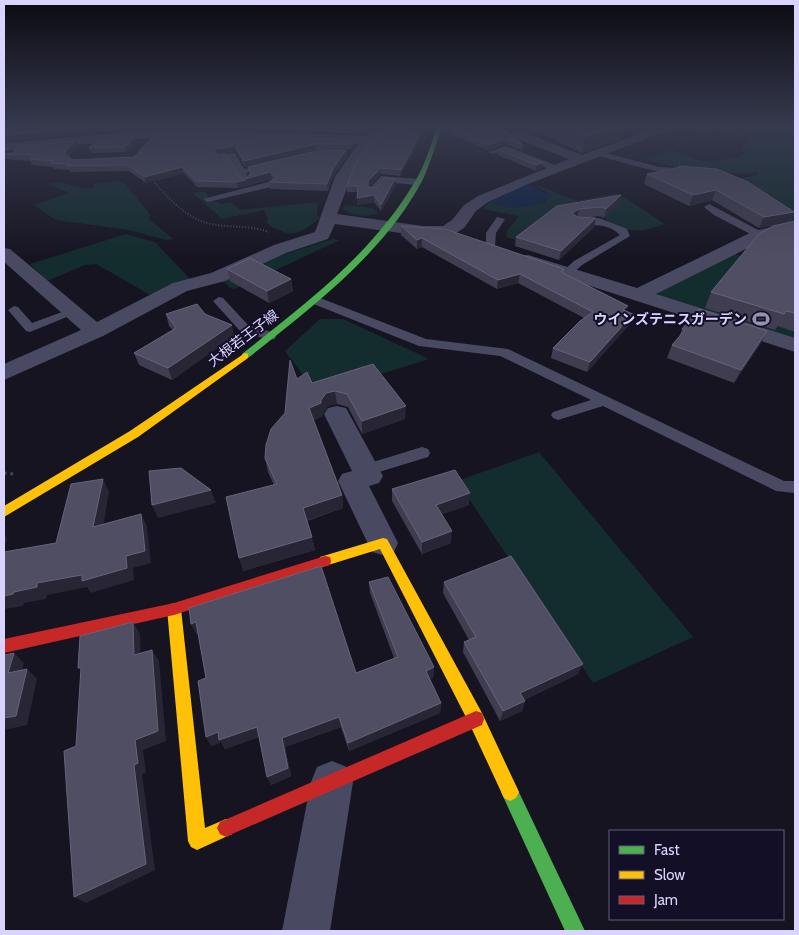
<svg xmlns="http://www.w3.org/2000/svg" width="799" height="935" font-family="Cabin,'Noto Sans JP',sans-serif">
<style>
.green{fill:#132c2d}
.water{fill:#0d2144}
.lines{fill:none;stroke-linecap:round;stroke-linejoin:round}
.stream{fill:#0d2144;fill-rule:evenodd}
.path-far1{stroke:#44505f;stroke-width:2;stroke-dasharray:1 2;stroke-linecap:butt}
.path{stroke:#44505f;stroke-width:3;stroke-dasharray:2.5 4;stroke-linecap:butt}
.lane{fill:#4a4962;fill-rule:evenodd}
.street{fill:#4a4962;fill-rule:evenodd}
.fast{fill:#4caf50;fill-rule:evenodd}
.slow{fill:#ffc107;fill-rule:evenodd}
.jam{fill:#c62828;fill-rule:evenodd}
.wall{fill:#403d50}
.shaded-wall{fill:#282635}
.building{fill:#504e63;stroke:#66637b}
.labels{text-anchor:middle;stroke-width:4;stroke-linejoin:round;paint-order:stroke}
.far-poi-label{font-size:14px;font-weight:bold;fill:#d9d4ff;stroke:#130f26;text-anchor:end}
.far-street-label{font-size:14px;fill:#d9d4ff;stroke:#130f26}
</style>
<rect width="100%" height="100%" fill="#161421"/>
<g class="green">
<path d="M756 127H795V230L720 181 756 176 758 172C720 175 681 171 645 159L676 152 697 160 710 162 738 157 745 153 740 150 749 140 725 132Z"/>
<path d="M118 181 125 184 150 214 149 219 173 239 166 240 129 230 56 220 34 205 69 193 49 184C65 179 78 191 93 188L94 184Z"/>
<path d="M535 186C549 186 562 198 577 200V203L516 240 506 237 507 231 519 216 483 209 491 200 515 207 545 202 547 192Z"/>
<path d="M204 191 209 196 206 198C210 202 216 200 220 204L231 202 240 210 318 202 317 215 320 218C307 228 296 239 279 230 273 228 269 226 266 221L268 218 264 210 222 219 193 193Z"/>
<path d="M618 193 665 224C640 233 632 232 607 224L605 216 610 213 604 208 580 203V200Z"/>
<path d="M345 205 372 208 379 213C367 218 353 216 343 209Z"/>
<path d="M126 234 155 242 190 279 152 296 96 264 85 265 47 281 30 264Z"/>
<path d="M333 239 340 240 235 289 230 288 223 281 269 259Z"/>
<path d="M734 254 795 271V341L659 297 657 293Z"/>
<path d="M320 319H343L429 359 317 394 285 351Z"/>
<path d="M539 452 693 637 593 683 457 481Z"/>
</g>
<path class="water" d="M525 183 552 196C539 206 503 214 491 200Z"/>
<g class="lines">
<g class="stream">
<path d="M743 127H753L693 138 678 146 675 145 691 136Z"/>
<path d="M672 148 675 149 673 153 644 158 642 157 670 151Z"/>
</g>
<path class="path-far1" d="M155 183C171 200 187 219 211 224 231 228 250 225 269 232"/>
<path class="path" d="M4 473 14 474"/>
<g class="lane">
<path d="M506 146 560 167 561 169 554 171 505 151 492 154 488 152Z"/>
<path d="M602 152 659 167 688 169 692 172C681 181 615 160 599 156V152Z"/>
<path d="M232 153H235L244 169 268 164 272 166 246 173 250 181 243 183 229 158 221 159 217 157Z"/>
<path d="M381 176 418 179 422 182 418 185 383 182 376 192H370V188Z"/>
<path d="M272 181 276 184 275 186 208 202 203 199Z"/>
<path d="M709 204 764 233 765 235 756 237 714 215 704 207Z"/>
<path d="M497 217 505 219 496 233 495 246 490 249 486 248V233Z"/>
<path d="M599 218 627 229 630 236 582 265 572 274H564V270L574 261 620 235C604 218 581 230 572 223L577 220Z"/>
<path d="M315 296 426 339 508 349 784 481H795V493L776 491 603 406 558 420 553 418 551 415 553 412 591 400 500 356 419 346 311 303 309 300Z"/>
<path d="M219 297 223 298 248 325 275 333 276 336 275 339 270 340 240 331 213 301Z"/>
<path d="M14 306 18 307 32 323 73 308 79 312 30 332 26 331 8 310Z"/>
<path d="M422 447 428 449 430 453 428 457 366 476 360 474 358 470 360 466Z"/>
</g>
<g class="street">
<path d="M375 127H389L371 144 355 167 337 214 423 226H443L452 220 464 205 478 196 569 159 513 137 511 134 513 131H521L582 155 658 127H676L528 184 488 202 476 211 464 228 453 235 423 236 335 224 328 239 286 253 225 281 187 291 103 336 4 380V364L81 330 4 262V248L10 249 97 322 173 283 211 273 274 245 315 232 335 177 358 144 176 136 4 151V143L176 128 365 136Z"/>
<path d="M785 224 791 225 793 229 791 233 766 239 656 294 795 338V352L522 264 519 260 522 256 528 255 637 288 754 231Z"/>
<path d="M337 406 346 408 383 476 379 483 369 486 398 543 394 552 383 555 372 552 338 481 342 474 352 471 324 414 328 408Z"/>
<path d="M332 761 347 767 353 782 330 931H282L311 782 317 767Z"/>
</g>
<g class="fast">
<path d="M437 127H442C436 144 431 161 424 177 387 251 311 308 248 358H242V354C305 304 372 254 414 183 425 166 430 146 437 127Z"/>
<path d="M510 783 516 786 585 931H565L501 792 504 786Z"/>
</g>
<g class="slow">
<path d="M245 353 248 354V358L138 437 4 517V506L130 431Z"/>
<path d="M383 538 387 539 482 713 519 792 516 798 510 801 504 798 470 725 380 549 325 566 320 565 319 561 320 557Z"/>
<path d="M174 603 179 605 181 609 205 828 226 819 232 822 235 828 232 834 197 850 191 847 188 841 167 609 169 605Z"/>
</g>
<g class="jam">
<path d="M325 556 330 557 331 561 330 565 174 615 4 653V639L174 603Z"/>
<path d="M476 711 482 713 484 719 482 725 232 834 226 837 220 834 217 828 220 822Z"/>
</g>
</g>
<g class="wall">
<path d="M200 127H373L364 134Z"/>
<path d="M501 127 523 145 522 150 505 144 488 150 449 134V129Z"/>
<path d="M527 127H623L620 139 582 153Z"/>
<path d="M156 133 354 140 355 146 352 149 317 150 245 167 236 151 219 155 239 176 246 186 238 188 197 187 184 173 146 183 129 171 70 172 69 170 54 169 53 167 32 165 30 161 6 159 4 156V149L5 153H12L75 141 77 146 68 157 73 160 134 157Z"/>
<path d="M135 136 136 141 126 152 91 153 89 148Z"/>
<path d="M419 136V142L400 176 381 174 369 187 376 188 396 185 381 211 374 202 357 205V192H347V186Z"/>
<path d="M499 150 543 163 542 168 536 171 498 155Z"/>
<path d="M347 157 333 176 328 191 270 189 269 182 272 180V179L246 186 245 179 249 175 248 167Z"/>
<path d="M679 166 794 212 789 223 795 221V332L778 326 775 330 705 308 711 292 781 224 759 228 712 200 689 206 644 184 647 174 678 167Z"/>
<path d="M621 195 619 204 604 218 599 216 583 218 594 227 559 260 515 246 516 237 557 206Z"/>
<path d="M401 226 564 273 627 311 630 324 587 372 551 358 553 348 584 318 518 283 497 289 422 247 417 249 401 235Z"/>
<path d="M227 269 291 279 293 291 269 303 230 281Z"/>
<path d="M166 314H205L234 336 172 380 139 365 134 353 173 330 169 326Z"/>
<path d="M682 329 761 343 734 383 667 358 672 345 679 337Z"/>
<path d="M373 364 405 419 362 434 348 407 337 404 328 406 323 413V416L313 420 342 495 343 508 307 521 315 550 243 571 274 485 268 472 265 458 285 413 297 379 312 383Z"/>
<path d="M392 489 469 505 442 514 451 543 422 554 392 501Z"/>
<path d="M369 582 434 667 433 678 429 679 441 703 440 713 349 751 341 727 285 747 291 776 271 785 259 737 225 749 221 742 211 746 206 678 198 634 197 635 191 624 356 673 394 658 370 593Z"/>
<path d="M444 582 578 674 524 700 525 701 522 711 500 721 463 652 464 642 469 640 443 593Z"/>
</g>
<g class="shaded-wall">
<path d="M100 127H164L4 142V135Z"/>
<path d="M366 127H373L364 134V129Z"/>
<path d="M607 127H623L620 139 582 153 585 137Z"/>
<path d="M135 136 136 141 126 152 125 147Z"/>
<path d="M419 136V142L400 176 401 170Z"/>
<path d="M506 139 505 144 488 150V145Z"/>
<path d="M354 140 355 146 352 149V144Z"/>
<path d="M75 141 77 146 66 159 64 153Z"/>
<path d="M316 144 317 150 245 167 244 161Z"/>
<path d="M235 146 236 151 217 155 214 152 215 149Z"/>
<path d="M346 150 347 157 333 176 328 191 327 184 333 169Z"/>
<path d="M543 163 542 168 536 171V165Z"/>
<path d="M182 167 184 173 146 183 144 177Z"/>
<path d="M381 168V174L369 187 368 181Z"/>
<path d="M270 172 272 179 246 186 245 179Z"/>
<path d="M395 179 396 185 381 211V205Z"/>
<path d="M245 180 246 186 238 188 236 182Z"/>
<path d="M716 190 712 200 689 206 693 195Z"/>
<path d="M374 195V202L357 205V198Z"/>
<path d="M621 195 619 204 604 218 606 209Z"/>
<path d="M579 209 577 218 572 213Z"/>
<path d="M794 212 788 223 759 228 764 217Z"/>
<path d="M596 218 594 227 559 260 561 251Z"/>
<path d="M422 238V247L417 249V240Z"/>
<path d="M520 274 518 283 497 289 498 280Z"/>
<path d="M291 279 293 291 269 303 267 291Z"/>
<path d="M633 314 630 324 587 372 590 362Z"/>
<path d="M232 325 234 336 172 380 168 368Z"/>
<path d="M767 331 761 343 734 383 741 370Z"/>
<path d="M335 391 337 404 328 406 323 413V416L311 422 309 408 321 400 326 393Z"/>
<path d="M406 406 405 419 362 434V421Z"/>
<path d="M103 479 109 492 101 539 93 527Z"/>
<path d="M211 490 216 503 158 518 152 505Z"/>
<path d="M470 493 469 505 435 517 436 505Z"/>
<path d="M342 495 343 508 305 521 303 508Z"/>
<path d="M141 514 147 526 151 563 133 568 134 580 91 593 87 587 47 595 46 599 24 603 23 606 4 609V596L37 583 82 575 126 556Z"/>
<path d="M452 531 451 543 422 554V542Z"/>
<path d="M4 533 7 538 4 550Z"/>
<path d="M312 537 315 550 243 571 239 558Z"/>
<path d="M133 622 140 634 141 666 134 655Z"/>
<path d="M196 622 202 633 197 635 191 624Z"/>
<path d="M152 650 159 661 166 741 143 750 146 773 142 774 155 870 86 903 74 897 134 765 135 740Z"/>
<path d="M14 653 24 663 19 683 8 673Z"/>
<path d="M583 664 578 674 517 703 520 693Z"/>
<path d="M434 667 433 678 425 681 426 671Z"/>
<path d="M27 669 37 679 27 725 4 730V718Z"/>
<path d="M525 701 522 711 500 721 503 711Z"/>
<path d="M441 703 440 713 349 751 348 743Z"/>
<path d="M339 717 341 727 285 747 291 776 271 785 267 777 282 738Z"/>
<path d="M257 727 262 736 225 749 221 742 211 746 206 737 218 732Z"/>
</g>
<g class="building">
<path d="M4 127H100L4 135Z"/>
<path d="M328 127H366L364 129Z"/>
<path d="M386 127H407L419 136 401 170 381 168 368 181V187L376 188 384 178 395 179 381 205 374 195 357 198 358 186H347L356 162 372 140Z"/>
<path d="M461 127H501L523 145 506 139 488 145 449 129H457Z"/>
<path d="M562 127H615L585 137Z"/>
<path d="M175 132 354 140 352 144H316L244 161 235 146 215 149 214 152 219 155 227 154 239 176 245 180 236 182 196 181 182 167 144 177 128 165 67 166 70 164 51 163 54 161 30 159 35 155 4 154 12 153 19 146 75 141 64 153 73 160 134 157 156 133Z"/>
<path d="M135 136 125 147 89 148 98 140Z"/>
<path d="M505 148 543 163 536 165 499 150Z"/>
<path d="M346 150 333 169 327 184 269 182 277 178 270 172 245 179 251 174 248 167 317 151Z"/>
<path d="M679 166 717 169 748 182 794 212 764 217 716 190 693 195 647 174 681 167Z"/>
<path d="M621 195 606 209 601 207 579 209 572 213 577 217 596 218 561 251 516 237 557 206Z"/>
<path d="M795 221V313L786 311 784 314 711 292 759 234 773 226Z"/>
<path d="M401 226 445 229 561 268 564 270 561 272 628 306 623 310 633 314 590 362 553 348 580 321 593 312 520 274 498 280 422 238 417 240Z"/>
<path d="M250 258 291 279 267 291 227 269Z"/>
<path d="M197 304 205 314 232 325 168 368 134 353 176 328 166 314Z"/>
<path d="M699 309 767 331 741 370 672 345 685 330 682 329Z"/>
<path d="M290 360 297 379 307 372 312 383 373 364 406 406 362 421 347 394 335 391 326 393 321 400V403L309 408 342 495 303 508 312 537 239 558 226 497 277 484 265 458 266 445 271 429 285 413Z"/>
<path d="M181 468 211 490 152 505 149 471Z"/>
<path d="M455 470 470 493 436 505 452 531 422 542 392 489Z"/>
<path d="M103 479 93 527 141 514 145 551 126 556 127 568 82 581V575L37 583V587L14 592 13 594 4 596V552L56 543 71 484Z"/>
<path d="M511 556 583 664 520 693 525 701 503 711 464 642 476 637 444 582Z"/>
<path d="M321 566 356 673 398 657 369 582 388 577 434 667 426 671 441 703 348 743 339 717 282 738 288 768 267 777 257 727 219 740 218 732 206 737 198 681 206 678 196 622 191 624 189 608Z"/>
<path d="M133 622 134 655 152 650 158 731 135 740 138 763 134 765 146 864 74 897 64 751 76 746 81 668H78L80 636Z"/>
<path d="M14 653 8 673 27 669 16 716 4 718V655Z"/>
</g>
<linearGradient id="sky" x2="0" y2="1"><stop stop-color="#0c0b12"/><stop offset="0.49" stop-color="#363a4e"/><stop offset="1" stop-color="#363a4e" stop-opacity="0"/></linearGradient>
<rect width="799" height="258" fill="url(#sky)"/>
<defs>
<g id="stadium-bare" transform="scale(1.35)"><path d="M0-5a6.5 5 0 1 0 0 10a6.5 5 0 1 0 0-10ZM-3.5-1.8h7v3.6h-7Z" fill="#9591b1" stroke="#130f26" stroke-width="2.5" paint-order="stroke"/></g>
</defs>
<g fill-rule="evenodd">
<use href="#stadium-bare" x="761" y="319"/>
</g>
<g class="labels">
<g class="far-poi-label">
<text x="747" y="324">ウインズテニスガーデン</text>
</g>
<g class="far-street-label">
<text transform="translate(243 338) rotate(-37)" y="5">大根若王子線</text>
</g>
</g>
<rect width="799" height="935" fill="none" stroke="#d9d4ff" stroke-width="10"/>
<rect x="609" y="830" width="175" height="90" fill="#130f26" stroke="#625e7d"/>
<rect x="619" y="846" width="25" height="8" fill="#4caf50" stroke="#625e7d"/>
<text x="654" y="855" font-size="15" fill="#d9d4ff">Fast</text>
<rect x="619" y="871" width="25" height="8" fill="#ffc107" stroke="#625e7d"/>
<text x="654" y="880" font-size="15" fill="#d9d4ff">Slow</text>
<rect x="619" y="896" width="25" height="8" fill="#c62828" stroke="#625e7d"/>
<text x="654" y="905" font-size="15" fill="#d9d4ff">Jam</text>
</svg>
